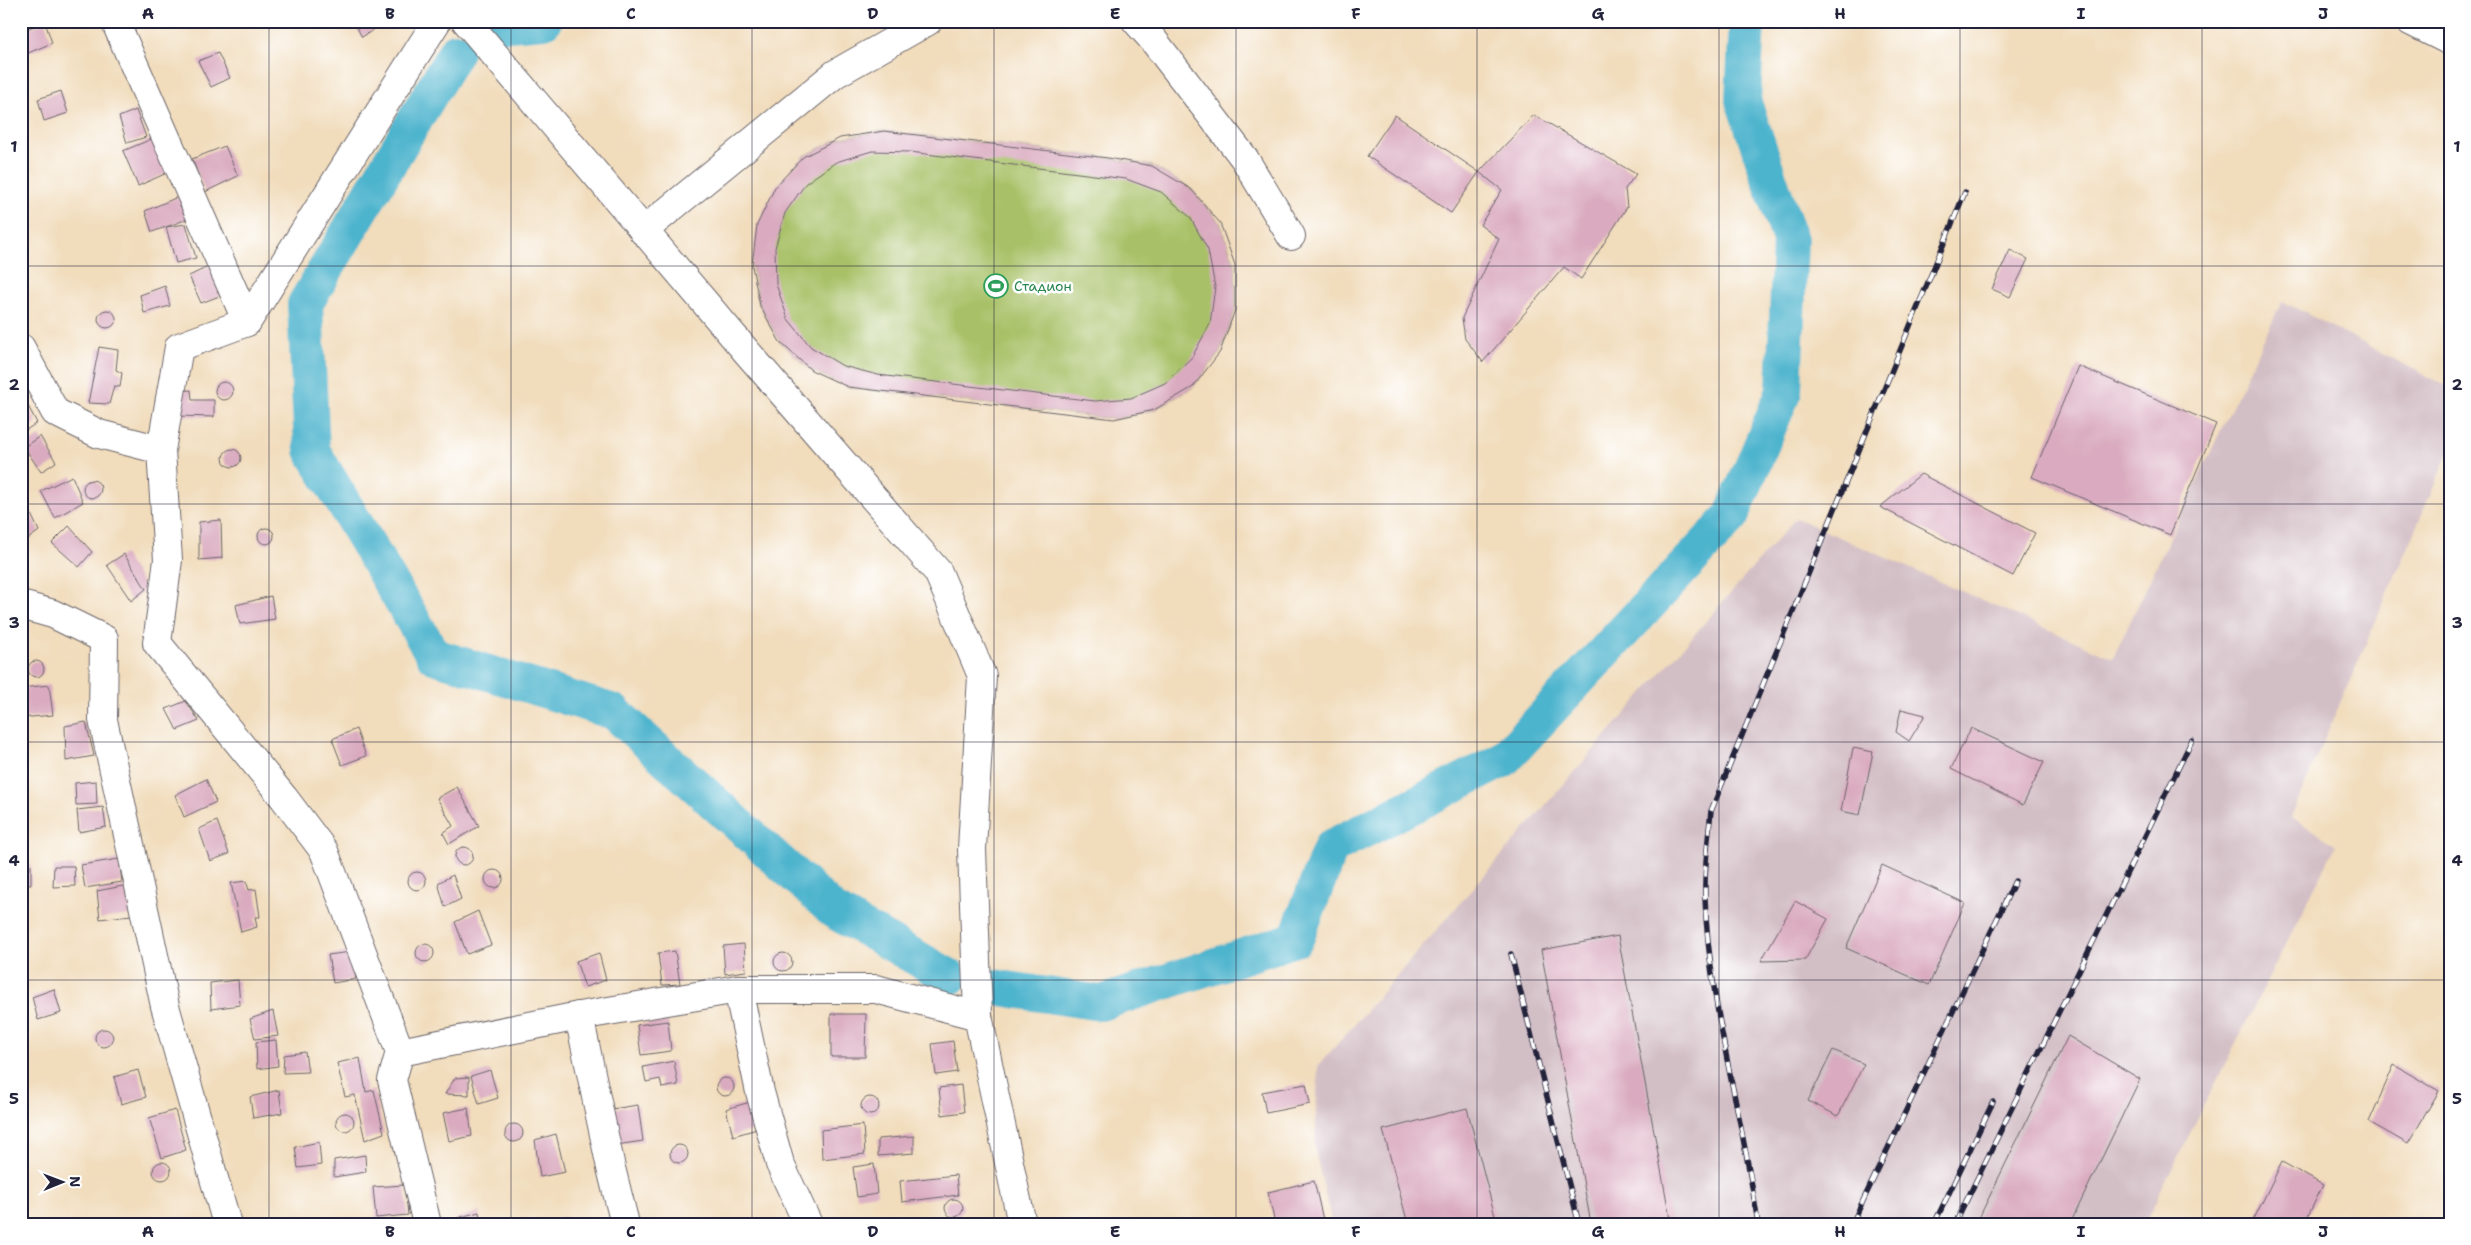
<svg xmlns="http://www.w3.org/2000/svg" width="2471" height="1245" font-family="'Shantell Sans',sans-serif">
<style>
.industrial{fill:#d2bec5}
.green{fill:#a8c167;stroke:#657251}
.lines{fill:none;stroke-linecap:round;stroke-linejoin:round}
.river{stroke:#4eb4cd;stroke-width:36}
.building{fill:#daabc0;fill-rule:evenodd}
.minor-casing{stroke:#6a6368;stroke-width:30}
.minor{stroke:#fff;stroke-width:28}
.rail-casing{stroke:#22223b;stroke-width:5.5}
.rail{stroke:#fff;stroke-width:4;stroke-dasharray:11;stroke-linecap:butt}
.grid{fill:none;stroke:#22223b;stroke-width:1;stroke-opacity:0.55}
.labels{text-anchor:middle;stroke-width:5;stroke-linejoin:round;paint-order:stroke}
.leisure-label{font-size:14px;fill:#27864d;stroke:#fff;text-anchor:start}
.neatline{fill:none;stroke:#22223b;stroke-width:2}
.grid-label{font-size:16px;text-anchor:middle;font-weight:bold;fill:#22223b}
</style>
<rect width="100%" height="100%" fill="#fff"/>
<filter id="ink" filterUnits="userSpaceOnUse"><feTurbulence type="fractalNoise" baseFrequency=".02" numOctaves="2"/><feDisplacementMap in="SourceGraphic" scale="10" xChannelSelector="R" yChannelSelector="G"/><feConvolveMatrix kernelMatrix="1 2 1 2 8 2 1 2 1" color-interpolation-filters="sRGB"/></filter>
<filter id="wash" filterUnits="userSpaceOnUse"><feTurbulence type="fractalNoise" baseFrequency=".0096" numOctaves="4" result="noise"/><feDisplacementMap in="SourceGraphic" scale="20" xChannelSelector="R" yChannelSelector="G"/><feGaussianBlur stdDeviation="1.12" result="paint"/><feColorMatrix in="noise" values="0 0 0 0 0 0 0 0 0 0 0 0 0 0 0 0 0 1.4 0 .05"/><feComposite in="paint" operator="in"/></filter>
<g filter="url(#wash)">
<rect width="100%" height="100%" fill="#f1dcbb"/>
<path class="industrial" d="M2282 301 2450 388V449L2291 817 2336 845 2144 1224H1332L1315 1150 1318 1066 1796 518 2113 658Z"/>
<path class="green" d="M884 131 1108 158 1152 166 1191 189 1220 223 1235 265V310L1220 352 1193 387 1154 410 1114 419 848 387 811 370 780 342 760 306 752 266 803 157 840 138Z"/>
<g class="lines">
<g class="river">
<path d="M483 26 544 21"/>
<path d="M456 51 305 304 312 450 434 656 614 712 834 911 950 977"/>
<path d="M994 987 1101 1003 1296 939 1331 847 1503 760 1731 517 1784 391 1790 240 1743 100 1747 21"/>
</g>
</g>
<g id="blocks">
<g class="building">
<path d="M353 21H387L362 37Z"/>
<path d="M45 22 52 43 21 56V31Z"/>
<path d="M218 53 230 78 211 87 198 61Z"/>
<path d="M61 91 68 113 44 121 38 99Z"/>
<path d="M136 110 146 137 127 143 119 117Z"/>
<path d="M1395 115 1479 172 1451 213 1367 156Z"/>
<path d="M1534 115 1636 174 1625 189 1627 207 1581 279 1564 267 1483 362 1465 339 1462 318 1499 239 1480 225 1502 190 1479 172Z"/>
<path d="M884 131 1108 158 1152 166 1191 189 1220 223 1235 265V310L1220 352 1193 387 1154 410 1114 419 848 387 811 370 780 342 760 306 752 266 757 225 775 187 803 157 840 138ZM872 151 910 152 1126 179 1161 192 1190 217 1208 250 1215 287 1210 324 1192 357 1165 383 1131 398 1095 401 878 375 843 366 811 347 788 319 776 284 775 248 785 213 806 183 836 162Z"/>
<path d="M154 138 169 172 138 186 123 151Z"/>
<path d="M225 146 238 176 205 192 192 159Z"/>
<path d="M180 196 190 218 166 227 186 224 196 258 176 263 166 227 152 232 145 211Z"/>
<path d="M2010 250 2028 259 2010 297 1992 289Z"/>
<path d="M210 266 222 295 201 303 189 276Z"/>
<path d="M165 286 170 306 144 313 140 295Z"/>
<circle cx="107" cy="319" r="9"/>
<path d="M99 347 118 350 116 370 122 373 120 387 114 386 109 404 88 403Z"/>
<path d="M2078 366 2216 424 2170 535 2032 477Z"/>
<circle cx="224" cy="391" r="9"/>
<path d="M191 390 192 400H214V417L177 416 179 391Z"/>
<path d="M27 404 37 423 21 433V407Z"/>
<path d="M40 436 56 462 41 472 24 447Z"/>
<circle cx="232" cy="458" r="9"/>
<path d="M1921 474 2035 533 2013 576 1880 507Z"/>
<path d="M72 476 83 502 55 518 41 491Z"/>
<circle cx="92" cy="489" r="9"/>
<path d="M30 512 39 531 28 539 21 526V517Z"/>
<path d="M221 520 222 558 199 560V522Z"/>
<path d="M69 526 92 552 79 567 52 543Z"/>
<circle cx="266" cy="536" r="8"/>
<path d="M124 554 146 589 131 601 107 565Z"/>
<path d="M271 596 275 619 240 624 236 605Z"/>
<circle cx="36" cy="669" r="8"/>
<path d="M49 685 53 715 21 718V688Z"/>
<path d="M186 701 199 721 177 730 166 709Z"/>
<path d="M1901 709 1925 715 1909 741 1896 732Z"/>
<path d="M86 722 94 756 66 761 65 726Z"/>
<path d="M1971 728 2044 762 2023 805 1951 769Z"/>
<path d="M356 729 366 756 342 765 332 739Z"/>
<path d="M1853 748 1873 752 1860 815 1841 811Z"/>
<path d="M206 779 216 802 184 817 175 795Z"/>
<path d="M96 781 97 804 76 805 75 783Z"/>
<path d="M457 787 479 826 449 844 443 833 453 826 437 798Z"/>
<path d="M103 807 106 827 79 832 77 810Z"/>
<path d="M217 821 229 854 210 861 199 829Z"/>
<circle cx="464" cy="856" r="9"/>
<path d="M119 859 122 882 85 888 81 865Z"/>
<path d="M31 865V885H21V866Z"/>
<path d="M1882 865 1965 903 1929 985 1846 948Z"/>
<path d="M54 866H74L75 886 53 887Z"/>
<circle cx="494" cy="879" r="9"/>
<circle cx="417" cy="881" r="9"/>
<path d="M453 875 461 899 445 907 438 883Z"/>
<path d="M246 881 249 890 256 889 260 917H255L257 927 241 932 231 883Z"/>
<path d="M128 885 131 915 100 919 97 891Z"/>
<path d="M1795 901 1828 919 1805 960 1761 961Z"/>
<path d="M478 911 491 945 467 954 455 922Z"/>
<path d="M1618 936 1671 1224H1591L1541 950Z"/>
<path d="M744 944 746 971 725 974 723 946Z"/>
<circle cx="425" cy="953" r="9"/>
<path d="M675 951 680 984 662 985 658 953Z"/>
<path d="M351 952 356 979 333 983 328 955Z"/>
<path d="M599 953 606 980 585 987 576 961Z"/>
<circle cx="783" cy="962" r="9"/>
<path d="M238 980 240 1005 211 1009 210 983Z"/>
<path d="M54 989 61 1013 38 1020 32 997Z"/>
<path d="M273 1011 278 1036 255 1039 250 1019Z"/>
<path d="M831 1014H866L865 1057H831Z"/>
<path d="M668 1021 671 1051 641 1055 637 1025Z"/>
<circle cx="104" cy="1038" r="9"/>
<path d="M2068 1036 2140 1079 2070 1224H1976Z"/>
<path d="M276 1040 278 1066 257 1069 256 1042Z"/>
<path d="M953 1041 957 1072 936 1075 932 1044Z"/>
<path d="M1833 1050 1864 1064 1838 1116 1808 1101Z"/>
<path d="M305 1052 308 1072 283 1073 284 1055Z"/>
<path d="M360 1058 366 1092 374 1090 384 1133 365 1140 355 1095 345 1097 337 1063Z"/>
<path d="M674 1061 678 1085 662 1088 660 1079 646 1082 643 1067Z"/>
<path d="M2394 1065 2439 1091 2408 1144 2369 1122Z"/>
<path d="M138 1070 146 1097 121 1104 114 1077Z"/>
<path d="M490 1070 498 1098 479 1104 471 1076Z"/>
<path d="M469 1077V1095L445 1094 455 1078Z"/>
<circle cx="725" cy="1087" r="9"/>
<path d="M1306 1084 1310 1104 1266 1113 1262 1092Z"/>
<path d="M961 1085 964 1112 942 1115 939 1088Z"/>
<path d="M279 1090 282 1113 253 1118 250 1097Z"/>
<circle cx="870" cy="1106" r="9"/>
<path d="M750 1102 757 1129 733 1136 726 1109Z"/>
<path d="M638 1105 643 1141 616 1145 612 1109Z"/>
<path d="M468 1108 472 1136 449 1141 443 1113Z"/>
<path d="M1467 1108 1497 1224H1408L1383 1130Z"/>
<path d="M175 1110 186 1150 162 1158 149 1118Z"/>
<circle cx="345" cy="1122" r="9"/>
<circle cx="514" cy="1133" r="9"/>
<path d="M863 1125 865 1154 822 1159 821 1130Z"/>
<path d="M556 1134 565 1172 540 1177 535 1140Z"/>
<path d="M914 1136V1153L878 1156V1139Z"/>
<path d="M319 1142 321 1165 298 1168 295 1147Z"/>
<circle cx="679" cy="1154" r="9"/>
<path d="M365 1155 366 1172 334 1177V1160Z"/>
<path d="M2282 1162 2323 1185 2304 1224H2253L2252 1223Z"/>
<circle cx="162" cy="1171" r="9"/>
<path d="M874 1164 877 1194 857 1197 853 1167Z"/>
<path d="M956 1175 958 1195 902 1202 900 1181Z"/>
<path d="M1314 1181 1324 1224H1275L1268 1192Z"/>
<path d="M405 1185 408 1215 376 1218 373 1187Z"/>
<circle cx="954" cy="1208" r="9"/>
<path d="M479 1212 481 1224H459L457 1218Z"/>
<path d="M560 1217 568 1218 572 1224H555Z"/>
</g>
</g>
</g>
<g filter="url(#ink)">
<use href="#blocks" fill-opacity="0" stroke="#6a6368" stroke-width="1"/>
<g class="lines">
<g class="minor-casing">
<g id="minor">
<path d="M115 21 247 322"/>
<path d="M466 21 746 351 938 572 982 676 972 849 978 1016 1022 1224"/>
<path d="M1136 21 1154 41 1244 158 1291 236"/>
<path d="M2410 21 2450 41"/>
<path d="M643 231 835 74 928 21"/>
<path d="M21 348 55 412 99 434 161 450 168 560 157 643 284 798 324 851 400 1052 392 1080 427 1224"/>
<path d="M161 450 179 347 247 322 437 21"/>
<path d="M21 605 53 614 104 639 103 720 165 1006 227 1224"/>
<path d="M738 989 760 1092 780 1164 808 1224"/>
<path d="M579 1016 611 1168 625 1224"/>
<path d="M400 1052 579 1016 738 989H876L978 1016"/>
</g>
</g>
<use href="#minor" class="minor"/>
<g class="rail-casing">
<g id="rail">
<path d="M1511 954 1579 1224"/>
<path d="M1758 1224C1743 1115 1709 1008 1705 898 1704 869 1708 840 1711 811L1965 192"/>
<path d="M1852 1224 2015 881"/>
<path d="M1934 1224 1993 1102"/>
<path d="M1955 1224 2192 740"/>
</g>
</g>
<use href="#rail" class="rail"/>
</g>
</g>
<path class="grid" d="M269 21V1224M511 21V1224M752 21V1224M994 21V1224M1236 21V1224M1477 21V1224M1719 21V1224M1960 21V1224M2202 21V1224M21 266H2450M21 504H2450M21 742H2450M21 980H2450"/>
<defs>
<g id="stadium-ring" transform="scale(1.25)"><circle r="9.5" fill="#fff" stroke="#2e9e5b" stroke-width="1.5"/><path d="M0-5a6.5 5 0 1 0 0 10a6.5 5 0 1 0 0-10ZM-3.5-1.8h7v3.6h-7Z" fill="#2e9e5b"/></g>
</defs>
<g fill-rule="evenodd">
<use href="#stadium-ring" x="996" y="286"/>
</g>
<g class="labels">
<g class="leisure-label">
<text x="1014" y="291">Стадион</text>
</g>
</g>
<rect width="2471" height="1245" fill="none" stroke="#fff" stroke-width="55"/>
<g transform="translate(62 1182) rotate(89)" stroke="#ffffff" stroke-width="4" paint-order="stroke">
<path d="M0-4L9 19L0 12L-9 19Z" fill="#22223b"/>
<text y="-8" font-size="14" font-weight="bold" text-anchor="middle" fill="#22223b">N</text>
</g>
<rect x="28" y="28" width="2416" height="1190" class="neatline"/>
<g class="grid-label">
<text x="148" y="19">A</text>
<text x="390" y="19">B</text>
<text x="631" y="19">C</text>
<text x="873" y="19">D</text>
<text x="1115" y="19">E</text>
<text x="1356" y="19">F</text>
<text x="1598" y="19">G</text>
<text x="1840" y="19">H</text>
<text x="2081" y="19">I</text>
<text x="2323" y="19">J</text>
<text x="14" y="152">1</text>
<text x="2457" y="152">1</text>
<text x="14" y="390">2</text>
<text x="2457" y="390">2</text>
<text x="14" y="628">3</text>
<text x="2457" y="628">3</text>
<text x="14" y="866">4</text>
<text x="2457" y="866">4</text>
<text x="14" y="1104">5</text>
<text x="2457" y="1104">5</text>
<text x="148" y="1237">A</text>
<text x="390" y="1237">B</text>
<text x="631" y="1237">C</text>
<text x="873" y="1237">D</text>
<text x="1115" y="1237">E</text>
<text x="1356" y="1237">F</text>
<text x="1598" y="1237">G</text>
<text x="1840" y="1237">H</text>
<text x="2081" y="1237">I</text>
<text x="2323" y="1237">J</text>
</g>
</svg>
